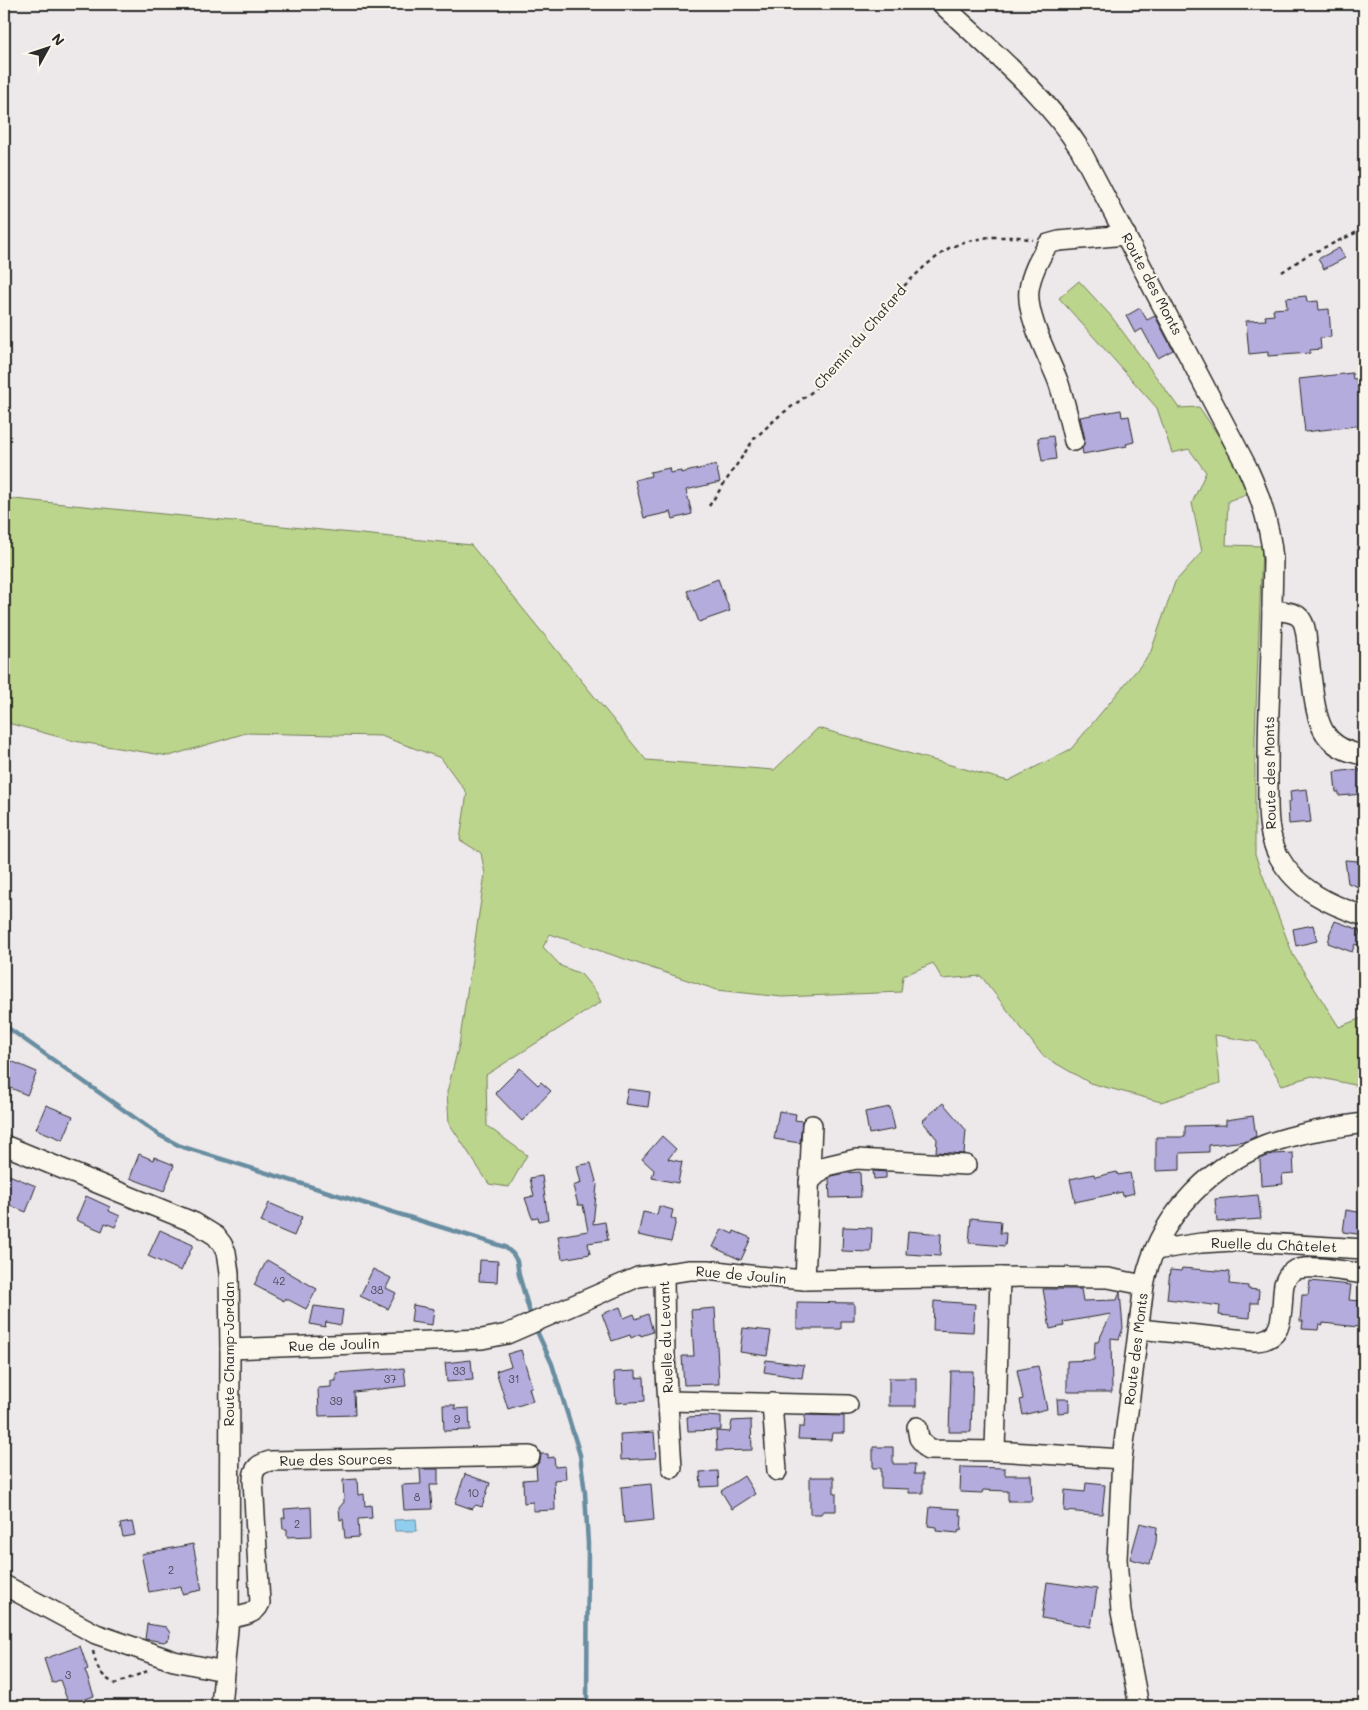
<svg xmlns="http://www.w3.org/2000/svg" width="1368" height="1710" font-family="Mali,sans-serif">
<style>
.green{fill:#bcd58c;stroke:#74805c}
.water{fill:#90cef0;stroke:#688da1}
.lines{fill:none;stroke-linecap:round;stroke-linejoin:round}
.stream{stroke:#688da1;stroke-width:4.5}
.building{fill:#b3acdd;stroke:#2b2b2b}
.minor-casing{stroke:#2b2b2b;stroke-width:22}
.path{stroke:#2b2b2b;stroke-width:2.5;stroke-dasharray:4 4;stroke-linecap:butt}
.minor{stroke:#fbf7ec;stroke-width:19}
.labels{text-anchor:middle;stroke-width:4;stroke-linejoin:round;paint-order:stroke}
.number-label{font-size:11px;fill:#4d4b58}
.street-label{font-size:14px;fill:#2b2b2b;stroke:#fbf7ec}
</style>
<rect width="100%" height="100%" fill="#ede8e9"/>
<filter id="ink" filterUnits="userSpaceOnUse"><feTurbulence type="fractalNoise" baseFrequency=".02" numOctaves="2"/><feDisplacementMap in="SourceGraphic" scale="10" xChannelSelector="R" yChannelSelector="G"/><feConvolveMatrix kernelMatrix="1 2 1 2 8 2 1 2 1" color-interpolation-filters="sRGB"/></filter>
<g filter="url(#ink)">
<path class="green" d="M1079 281 1111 316 1179 408 1199 407 1239 466 1249 493 1228 501 1226 545 1262 546 1255 738V855L1293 955 1339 1027 1364 1017V1087L1312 1076 1282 1085 1257 1042 1215 1035 1220 1083 1161 1102 1090 1083 1043 1056 981 976 942 979 933 963 903 976 901 992 782 997 717 990 550 934 543 947 561 966 581 974 596 992 601 1002 486 1075 487 1126 527 1155 509 1187 489 1184 449 1123 447 1092 459 1045 485 874 481 853 460 840 467 793 441 758 381 736 246 733 169 756 74 741 4 722V498L471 545 646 760 774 770 818 728 1008 781 1071 749 1150 654 1175 582 1202 552 1192 503 1206 472 1189 449 1172 453 1157 408 1059 298Z"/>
<path class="water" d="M416 1519 417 1531H395L394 1520Z"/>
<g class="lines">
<g class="stream">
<path d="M4 1025 159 1135 180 1146 505 1247 513 1254 517 1261 519 1275 532 1320"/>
<path d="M535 1327 552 1364 580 1455 585 1493 588 1544 587 1703"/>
</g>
</g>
<g class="building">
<path d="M1339 248 1345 258 1324 269 1318 259Z"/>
<path d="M1306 296 1307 302 1318 301 1319 310 1329 309 1331 337 1320 338 1321 349 1310 350V353L1268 356V352L1249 354 1246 321 1266 320 1265 316 1274 315 1273 309 1287 308 1286 298Z"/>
<path d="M1140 308 1147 320 1155 316 1173 350 1158 358 1142 329 1135 333 1126 316Z"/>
<path d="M1352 373 1353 379 1364 378V425L1305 432 1299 379Z"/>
<path d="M1121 410 1122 417 1129 416 1134 442 1126 444 1127 446 1083 454 1082 448 1085 439 1080 417Z"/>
<path d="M1053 436 1056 459 1042 461 1038 438Z"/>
<path d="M716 465 720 482 686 490 692 514 673 519 671 512 644 518 635 480 651 476 650 472 669 468 670 473 681 471V473Z"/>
<path d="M718 579 730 611 699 622 687 591Z"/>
<path d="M1360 769V772H1364L1363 794 1339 796V792H1336L1334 772Z"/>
<path d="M1307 789 1311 822 1289 824 1288 802 1291 801 1290 791Z"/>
<path d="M1345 860 1358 861 1360 869 1364 874V889L1348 883Z"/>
<path d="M1335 921 1360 930 1359 933 1364 936V948L1355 944 1352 952 1328 943 1330 935H1329Z"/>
<path d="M1313 925 1317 941 1296 946 1293 929Z"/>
<path d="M4 1058 37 1072 27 1095 4 1085Z"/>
<path d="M520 1068 538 1085 541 1082 551 1091 522 1121 495 1093Z"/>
<path d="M628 1089 650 1092 648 1107 625 1104Z"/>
<path d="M943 1103 966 1130 964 1154 936 1152 937 1139 922 1121Z"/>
<path d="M46 1105 73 1116 63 1140 36 1129Z"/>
<path d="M890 1107 895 1129 869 1134 865 1112Z"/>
<path d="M779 1111 796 1114 795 1120 802 1121 800 1143 774 1139Z"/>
<path d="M1253 1116 1256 1136 1247 1141 1209 1145V1152L1180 1153V1170L1156 1171V1137H1185V1126L1226 1125V1120Z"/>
<path d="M662 1136 676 1149 668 1159 682 1162 678 1183 652 1178 654 1170 642 1159Z"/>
<path d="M1293 1153 1294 1173 1282 1174 1283 1184 1261 1186 1260 1159 1273 1154Z"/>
<path d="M139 1154 153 1160 154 1157 174 1165 164 1191 130 1178Z"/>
<path d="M591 1163 597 1185 593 1224 605 1222 608 1240 588 1243 590 1254 562 1259 558 1236 588 1231 583 1205H578L573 1186 581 1183 577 1166Z"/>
<path d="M873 1171 886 1172V1178L874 1179Z"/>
<path d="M860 1172 861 1197 830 1198 829 1178 832 1176 846 1173Z"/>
<path d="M1117 1172 1118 1175 1130 1173 1134 1193 1123 1196 1122 1192 1075 1202 1070 1179 1094 1174 1095 1177Z"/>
<path d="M4 1173 36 1186 26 1212 4 1203Z"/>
<path d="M542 1176 548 1219 539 1221 538 1217 532 1218 525 1198 534 1196 530 1178Z"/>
<path d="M1258 1195 1261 1219 1217 1222 1215 1199Z"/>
<path d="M86 1196 110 1207 109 1211 120 1216 115 1227 105 1223 102 1231 76 1220Z"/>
<path d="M269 1203 302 1217 294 1236 261 1222Z"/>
<path d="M659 1206 673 1210 671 1218 676 1220 671 1242 638 1235 643 1212 657 1215Z"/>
<path d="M1346 1210 1364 1213V1235L1343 1232Z"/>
<path d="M971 1218 1001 1221 1000 1233H1006L1005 1246 969 1243Z"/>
<path d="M843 1227 872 1228 871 1252 842 1251Z"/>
<path d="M722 1229 733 1234 734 1231 751 1238 741 1260 713 1247Z"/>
<path d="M160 1230 193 1245 181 1271 148 1256Z"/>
<path d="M908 1231 941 1234 940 1256 906 1254Z"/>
<path d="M267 1260 317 1289 306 1309 285 1298 284 1301 254 1285Z"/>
<path d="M480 1260 498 1261 497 1282 479 1281Z"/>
<path d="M1182 1268 1230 1272 1229 1284 1248 1286V1289L1259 1290 1258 1303H1251L1250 1318 1219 1315 1220 1306 1167 1299 1170 1270 1181 1271Z"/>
<path d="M373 1269 391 1278 386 1288 396 1293 388 1309 360 1296Z"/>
<path d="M1310 1281 1351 1285 1349 1300 1361 1301 1358 1327 1323 1323V1325L1319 1324 1318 1330 1302 1329 1303 1321H1300L1302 1295H1308Z"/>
<path d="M1043 1289H1081L1083 1301 1117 1300 1120 1292 1123 1328 1119 1339 1111 1338 1112 1392H1067V1361L1094 1360 1095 1342H1098L1111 1314 1063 1322 1064 1326 1050 1329Z"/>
<path d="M934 1301 975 1304 973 1332 933 1330Z"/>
<path d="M797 1302 854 1303V1321H841V1329H797Z"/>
<path d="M413 1305 434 1309 432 1325 411 1322Z"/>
<path d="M314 1306 343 1310 341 1325 326 1322 325 1327 310 1324Z"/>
<path d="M620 1307 624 1318 634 1314 636 1319 648 1314 653 1332 641 1336 640 1334 631 1338 630 1335 612 1341 602 1314Z"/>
<path d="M715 1308 719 1384 684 1385 682 1356H694L691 1310Z"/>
<path d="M743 1328 771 1331 767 1356 740 1352Z"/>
<path d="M521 1350 532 1387 529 1388 533 1401 508 1409 496 1371 511 1366 507 1354Z"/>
<path d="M471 1360 473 1380 447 1382 445 1363Z"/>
<path d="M766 1360 804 1365 802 1378 764 1372Z"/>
<path d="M1038 1366 1047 1409 1023 1415 1020 1400 1023 1399 1017 1370Z"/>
<path d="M404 1368 406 1386 354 1392 355 1415 319 1416 318 1388 331 1387V1381H336V1373Z"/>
<path d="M636 1371V1378L644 1377 645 1401 616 1403 614 1372Z"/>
<path d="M951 1371H973L971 1432H949Z"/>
<rect x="889" y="1378" width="27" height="28"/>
<path d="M1057 1399H1069V1412L1058 1413Z"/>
<path d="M443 1405H455V1409L469 1408 470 1430 444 1431Z"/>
<path d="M805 1415 844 1416V1433H832L831 1440 798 1439 799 1427H804Z"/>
<path d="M705 1416 721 1417V1430L688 1431 687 1417Z"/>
<path d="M751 1420 752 1450 717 1451 716 1431 730 1432 732 1421Z"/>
<path d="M654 1432 656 1458 621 1460 620 1434Z"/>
<path d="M873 1447H893V1464H915L914 1474H923V1493H909V1489L881 1488V1468H873Z"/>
<path d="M541 1454H548V1458L554 1457 555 1467 565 1466 566 1479 554 1480 555 1510 533 1511V1502L524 1503 523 1480 537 1479 536 1466 540 1461Z"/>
<path d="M961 1467 1005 1468V1475H1031L1032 1501H1008V1491L983 1490 982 1493 960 1492Z"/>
<path d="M420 1469H438V1485H430L432 1509 404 1510 402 1485 421 1484Z"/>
<path d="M718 1471 719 1486 701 1487 700 1472Z"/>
<path d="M465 1474 490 1483 482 1507 476 1505 472 1509 455 1503Z"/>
<path d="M744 1476 755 1494 732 1509 721 1491Z"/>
<path d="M810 1477H834V1493H836V1511H823L821 1514H810Z"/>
<path d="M357 1479 358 1495 364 1494 365 1506 371 1505 372 1518 358 1519 359 1537 345 1538 343 1519 340 1520 339 1508 344 1502 343 1480Z"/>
<path d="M1086 1483 1105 1485 1102 1514 1064 1511 1065 1490 1085 1492Z"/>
<path d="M651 1484 654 1520 624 1523 621 1487Z"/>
<path d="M311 1507 312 1536 287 1537V1529H283L282 1518H285L284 1509Z"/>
<path d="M930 1507 960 1509 959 1515H962L961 1531 959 1530 958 1533 936 1531V1527L928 1526Z"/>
<path d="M132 1522 135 1535 123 1537 120 1524Z"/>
<path d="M1140 1523 1157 1527 1156 1542 1150 1564 1130 1559Z"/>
<path d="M193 1544 202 1590 182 1594 181 1586 149 1592 141 1554Z"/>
<path d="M1047 1582 1097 1589 1091 1627 1042 1618Z"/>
<path d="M147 1624 166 1627 170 1633 169 1639 164 1642 145 1639Z"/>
<path d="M80 1646 88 1669 85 1670 94 1696 69 1705 60 1680 52 1683 44 1659Z"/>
</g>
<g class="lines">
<g class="minor-casing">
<g id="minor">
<path d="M942 4C990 50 1044 93 1080 149L1247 467C1261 497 1270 525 1273 559 1272 609 1271 660 1269 711 1268 733 1268 756 1268 779 1268 806 1266 832 1279 857 1297 890 1330 905 1364 916"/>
<path d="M1074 441C1069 421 1065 401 1058 381 1048 356 1026 316 1029 290 1031 273 1040 258 1048 244L1059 241 1126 235"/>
<path d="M1272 610C1280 611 1291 611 1298 616 1306 622 1306 635 1307 644 1309 660 1311 675 1313 690 1317 726 1325 749 1364 755"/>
<path d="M4 1145 195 1223 216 1236 222 1244 226 1252 229 1273 230 1349 229 1618 221 1706"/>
<path d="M809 1182 826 1166 856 1159 966 1165"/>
<path d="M1155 1250 1201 1243 1233 1241 1364 1249"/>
<path d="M664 1273 665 1356 672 1468"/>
<path d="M805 1280 812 1125"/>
<path d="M1139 1329 1255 1341C1288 1340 1280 1308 1284 1284 1286 1279 1288 1274 1293 1271 1306 1263 1348 1272 1364 1274"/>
<path d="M230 1349 482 1339 507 1334 638 1277 690 1270H708L757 1276 805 1280 1000 1277 1108 1278 1144 1285"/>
<path d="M668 1401 848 1405"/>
<path d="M772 1403 777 1471"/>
<path d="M917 1427 919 1438 928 1450 995 1451 1122 1459"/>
<path d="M995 1451 1000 1277"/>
<path d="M4 1585 96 1634 174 1661 224 1671"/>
<path d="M229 1618C242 1616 255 1615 260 1603L253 1480C253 1468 259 1464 270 1461L530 1456"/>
<path d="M1139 1706 1121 1612 1117 1559 1122 1459 1144 1285C1150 1254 1164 1226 1184 1203 1235 1143 1290 1134 1364 1123"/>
</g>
</g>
<g class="path">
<path d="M1282 272 1306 256 1364 229"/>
<path d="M709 506 754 439 779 416 813 391 904 286 926 265 949 248 964 242 989 237H1019L1033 240"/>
<path d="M93 1651C97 1669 99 1674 115 1684L150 1670"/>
</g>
<use href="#minor" class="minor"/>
</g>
</g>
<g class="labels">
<g class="number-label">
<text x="279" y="1285">42</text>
<text x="377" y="1294">38</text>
<text x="459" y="1375">33</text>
<text x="390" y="1383">37</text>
<text x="514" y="1383">31</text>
<text x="336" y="1405">39</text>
<text x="457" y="1423">9</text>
<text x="473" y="1497">10</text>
<text x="417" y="1501">8</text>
<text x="297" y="1528">2</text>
<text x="171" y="1574">2</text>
<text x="68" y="1679">3</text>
</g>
<g class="street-label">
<text transform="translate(1152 284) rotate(62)" y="5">Route des Monts</text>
<text transform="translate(860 337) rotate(-49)" y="5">Chemin du Chafard</text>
<text transform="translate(1270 773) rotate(-91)" y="5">Route des Monts</text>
<text transform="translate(1274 1245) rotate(2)" y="5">Ruelle du Châtelet</text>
<text transform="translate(741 1275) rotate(5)" y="5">Rue de Joulin</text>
<text transform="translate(666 1337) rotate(-92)" y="5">Ruelle du Levant</text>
<text transform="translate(334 1345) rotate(-2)" y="5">Rue de Joulin</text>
<text transform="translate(1136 1349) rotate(-83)" y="5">Route des Monts</text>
<text transform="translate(229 1354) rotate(-90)" y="5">Route Champ-Jordan</text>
<text transform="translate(336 1460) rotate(-1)" y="5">Rue des Sources</text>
</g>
</g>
<rect width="1368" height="1710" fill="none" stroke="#fbf7ec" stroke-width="20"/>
<rect x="10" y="10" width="1348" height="1690" fill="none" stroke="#2b2b2b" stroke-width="2" filter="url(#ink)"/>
<g transform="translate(48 48) rotate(50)" stroke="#fbf7ec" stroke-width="4" paint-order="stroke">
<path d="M0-4L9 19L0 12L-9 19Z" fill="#2b2b2b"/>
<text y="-8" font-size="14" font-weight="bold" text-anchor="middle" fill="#2b2b2b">N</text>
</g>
</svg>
